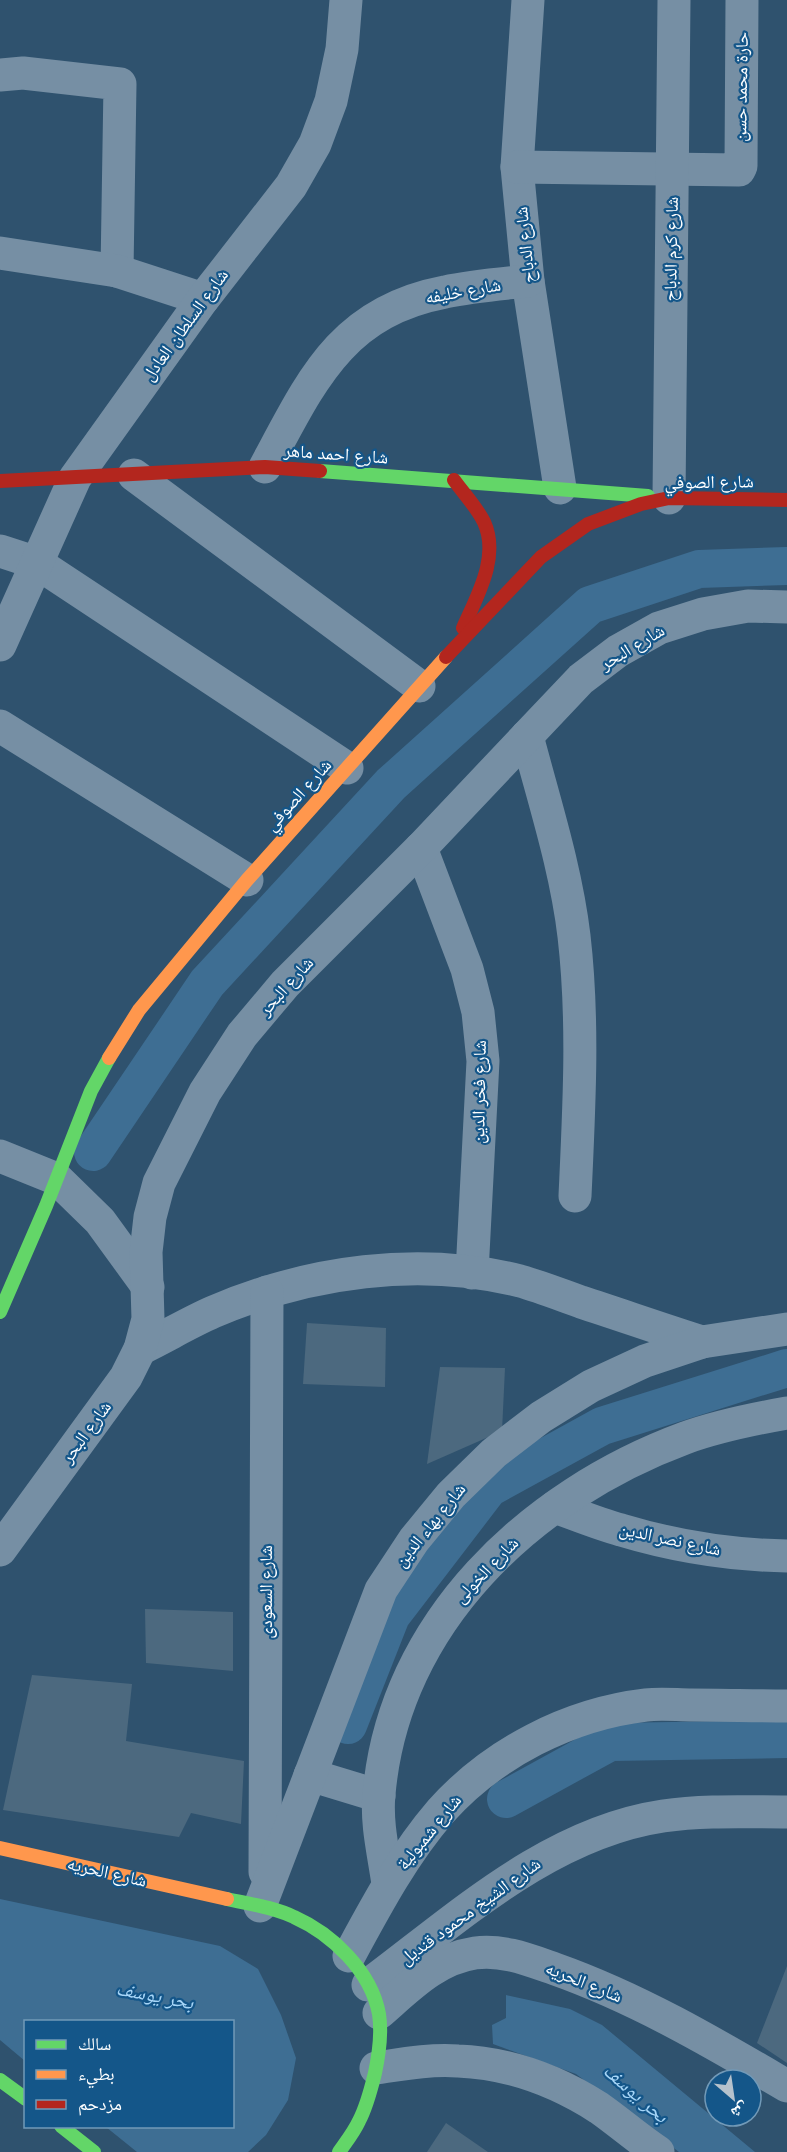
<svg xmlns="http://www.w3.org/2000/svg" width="787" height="2152" font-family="'DM Sans','Noto Naskh Arabic',sans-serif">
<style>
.water{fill:#3e6e93}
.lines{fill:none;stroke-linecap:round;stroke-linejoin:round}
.canal{stroke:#3e6e93;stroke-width:38}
.building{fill:#4c697f}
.street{stroke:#768fa4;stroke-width:33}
.fast{stroke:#63d668;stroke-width:14}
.slow{stroke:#ff974d;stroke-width:14}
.jam{stroke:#b3261e;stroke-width:14}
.labels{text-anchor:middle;stroke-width:4.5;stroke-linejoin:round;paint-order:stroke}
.street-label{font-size:18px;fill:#fff;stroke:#145689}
.water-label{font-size:20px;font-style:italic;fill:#a6d5f7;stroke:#145689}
</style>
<rect width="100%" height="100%" fill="#2f526e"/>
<g class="water">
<path d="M0 1899 220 1946 258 1969 281 2015 296 2058 288 2100 266 2135 248 2152H137L106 2127 232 2126V2022H26L25 2061 0 2040Z"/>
<path d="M506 1995 570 2009 602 2025 755 2152H679L576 2074 493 2044 492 2025 506 2018Z"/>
</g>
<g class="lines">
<g class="canal">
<path d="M93 1152 207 983 391 784 590 605 699 569 787 566"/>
<path d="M348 1725 391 1616 489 1488 602 1426 787 1368"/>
<path d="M506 1799 610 1742 787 1739"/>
</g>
</g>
<g class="building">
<path d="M307 1323 386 1328 385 1387 303 1384Z"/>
<path d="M440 1367 505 1368 502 1431 427 1464Z"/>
<path d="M145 1609 233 1612V1671L146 1663Z"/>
<path d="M32 1675 132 1684 126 1741 244 1761 241 1824 191 1813 179 1837 3 1810Z"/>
<path d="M787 1966V2063L757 2043Z"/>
<path d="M446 2123 488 2152H427Z"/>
</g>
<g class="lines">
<g class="street">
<path d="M528 0 517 167 528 281 560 488"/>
<path d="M0 75 23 73 120 84 117 271"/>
<path d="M517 167 739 170 741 166 742 0"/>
<path d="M0 253 117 271 203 299"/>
<path d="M265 467C311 382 340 312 445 292 472 286 500 284 528 281"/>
<path d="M134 475 419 686"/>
<path d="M669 498 674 0"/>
<path d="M0 551 37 563 347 768"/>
<path d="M0 645 75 478 203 299 291 186 315 144 331 101 342 49 346 0"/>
<path d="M0 726 247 880"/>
<path d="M527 736C544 801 566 868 574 936 584 1022 579 1109 575 1196"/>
<path d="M421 848 467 969 478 1012 483 1061 472 1273"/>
<path d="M0 1156 57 1179 100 1221 148 1287"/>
<path d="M140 1349C165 1337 188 1323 213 1312 309 1271 419 1256 520 1281 541 1287 561 1295 581 1302 621 1315 661 1329 702 1342"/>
<path d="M555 1507C577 1515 599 1524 621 1530 674 1546 732 1555 787 1556"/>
<path d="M0 1550 126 1377 140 1349 148 1319 146 1252 150 1217 159 1183 205 1092 242 1035 285 984 421 848 581 679 618 651 659 628 703 614 748 606 787 607"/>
<path d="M310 1775 379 1796"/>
<path d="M265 1872 267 1292"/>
<path d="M388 1884C384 1855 376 1824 379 1794 394 1622 531 1495 685 1438 718 1426 753 1419 787 1413"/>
<path d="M260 1906 381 1590 414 1540 451 1495 494 1453 541 1417 591 1386 645 1361 702 1342 787 1329"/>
<path d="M349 1956C376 1906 403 1855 441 1811 493 1753 569 1714 646 1705 661 1703 677 1705 692 1705 723 1705 755 1706 787 1706"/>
<path d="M368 1985C458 1918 549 1833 663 1816 704 1810 746 1812 787 1812"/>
<path d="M379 2013C408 1988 435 1959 475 1953 502 1949 529 1960 555 1969 637 1998 712 2042 787 2086"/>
<path d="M376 2068C403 2064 430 2059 458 2061 508 2063 557 2081 599 2108 619 2122 637 2138 658 2152"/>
</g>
<g class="fast">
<path d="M320 471 648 496"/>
<path d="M0 1312 46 1206 91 1091 109 1058"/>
<path d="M227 1899C249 1904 273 1907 294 1917 332 1934 371 1971 379 2014 382 2033 379 2054 375 2073 371 2089 367 2106 359 2121 354 2132 346 2142 339 2152"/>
<path d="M0 2080 26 2099"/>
<path d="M61 2126 94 2152"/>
</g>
<g class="slow">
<path d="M109 1058 139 1010 247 880 446 657"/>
<path d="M0 1848 227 1899"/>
</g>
<g class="jam">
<path d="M454 480C464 494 476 506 484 522 500 557 477 596 463 628"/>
<path d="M0 481 265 467 320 471"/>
<path d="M446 657 541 557 588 524 641 504 669 498 787 500"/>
</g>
</g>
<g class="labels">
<g class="street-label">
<text transform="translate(741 87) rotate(-89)" y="6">حارة محمد حسن</text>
<text transform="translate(525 245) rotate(-96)" y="6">شارع الدباح</text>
<text transform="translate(671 249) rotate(-89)" y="6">شارع كرم الدباح</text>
<text transform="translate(463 291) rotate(-10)" y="6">شارع خليفه</text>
<text transform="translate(185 325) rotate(-54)" y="6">شارع السلطان العادل</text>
<text transform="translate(336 454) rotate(4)" y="6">شارع احمد ماهر</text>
<text transform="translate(709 482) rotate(-1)" y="6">شارع الصوفي</text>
<text transform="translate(632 647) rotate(-31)" y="6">شارع البحر</text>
<text transform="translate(298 795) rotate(-48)" y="6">شارع الصوفي</text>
<text transform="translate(286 986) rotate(-48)" y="6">شارع البحر</text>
<text transform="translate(479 1092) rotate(-89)" y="6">شارع فخر الدين</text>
<text transform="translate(86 1432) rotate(-54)" y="6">شارع البحر</text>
<text transform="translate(430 1525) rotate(-51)" y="6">شارع بهاء الدين</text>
<text transform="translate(670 1539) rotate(12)" y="6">شارع نصر الدين</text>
<text transform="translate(486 1570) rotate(-46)" y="6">شارع الخولى</text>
<text transform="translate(266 1592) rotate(-90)" y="6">شارع السعودى</text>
<text transform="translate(429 1832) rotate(-51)" y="6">شارع شمبولية</text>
<text transform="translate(107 1872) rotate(13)" y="6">شارع الحريه</text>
<text transform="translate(470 1911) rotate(-36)" y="6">شارع الشيخ محمود قنديل</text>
<text transform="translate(584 1982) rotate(22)" y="6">شارع الحريه</text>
</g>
<g class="water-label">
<text transform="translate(155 1995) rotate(11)" y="7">بحر يوسف</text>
<text transform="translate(636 2093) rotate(41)" y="7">بحر يوسف</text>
</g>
</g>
<rect x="24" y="2020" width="210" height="108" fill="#145689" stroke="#729ab8" stroke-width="1.5"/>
<rect x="36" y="2040" width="30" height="9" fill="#63d668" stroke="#729ab8" stroke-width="1.5"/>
<text x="78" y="2050" font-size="18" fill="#ffffff">سالك</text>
<rect x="36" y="2070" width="30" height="9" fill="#ff974d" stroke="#729ab8" stroke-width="1.5"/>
<text x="78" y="2080" font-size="18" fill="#ffffff">بطيء</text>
<rect x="36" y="2100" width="30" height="9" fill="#b3261e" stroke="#729ab8" stroke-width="1.5"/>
<text x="78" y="2110" font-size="18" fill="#ffffff">مزدحم</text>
<g transform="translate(733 2098) rotate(151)"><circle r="28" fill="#145689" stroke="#729ab8" stroke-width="1.5"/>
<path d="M0-4.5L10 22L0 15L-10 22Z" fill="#b6c2cc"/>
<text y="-9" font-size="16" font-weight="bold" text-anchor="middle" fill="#ffffff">ش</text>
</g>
</svg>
